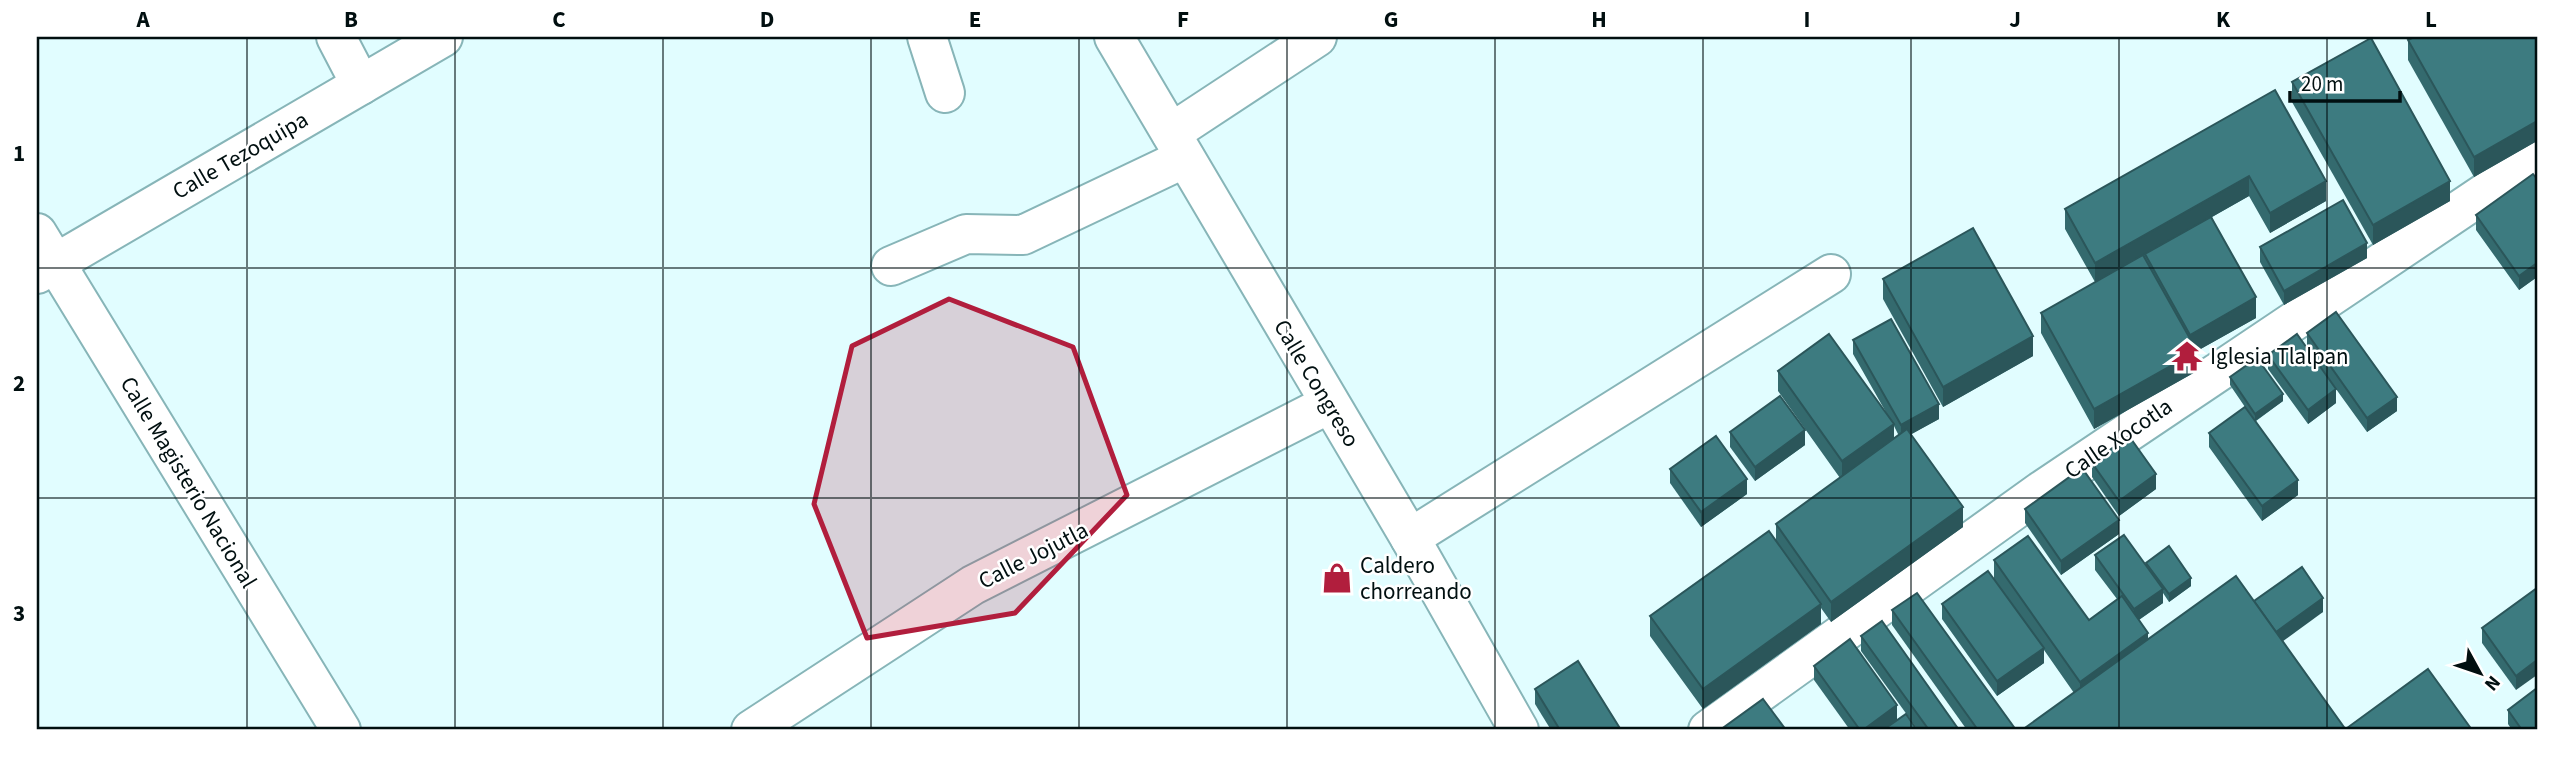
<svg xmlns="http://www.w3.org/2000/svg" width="2574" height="767" font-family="'Source Sans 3',sans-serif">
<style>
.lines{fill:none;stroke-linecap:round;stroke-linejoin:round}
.minor-casing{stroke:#87b5b8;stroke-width:42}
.minor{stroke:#fff;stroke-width:38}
.wall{fill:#346a6e;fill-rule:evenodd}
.shaded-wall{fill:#2b565a}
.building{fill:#3d7b80;stroke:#2b565a;stroke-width:2}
.marked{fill:#b11e3d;fill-opacity:0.2;stroke:#b11e3d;stroke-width:5;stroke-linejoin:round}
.grid{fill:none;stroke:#010f10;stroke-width:2;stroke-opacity:0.55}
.labels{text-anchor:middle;stroke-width:5;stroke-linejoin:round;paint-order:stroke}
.street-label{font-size:23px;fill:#010f10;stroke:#fff}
.poi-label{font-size:23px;fill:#010f10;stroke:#fff;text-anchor:start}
.neatline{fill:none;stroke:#010f10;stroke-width:2.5}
.grid-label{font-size:23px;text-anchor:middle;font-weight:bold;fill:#010f10}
</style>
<rect width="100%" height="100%" fill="#e1fdff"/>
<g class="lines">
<g class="minor-casing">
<g id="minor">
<path d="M336 37 361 85"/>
<path d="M927 37 945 93"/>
<path d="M1114 37 1410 538 1519 730"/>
<path d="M1171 133 1317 37"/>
<path d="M37 233 341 730"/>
<path d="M891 266 966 234 1023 235 1185 158"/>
<path d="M37 274 443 37"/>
<path d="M1410 538 1831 274"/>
<path d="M751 730 973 585 1329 404"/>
<path d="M1708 730 2041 491 2537 158"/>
</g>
</g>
<use href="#minor" class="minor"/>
</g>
<g class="wall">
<path d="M2537 37V141L2474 177 2408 60V40Z"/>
<path d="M2292 82 2450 201 2373 245 2292 102Z"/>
<path d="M2275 90 2326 201 2270 233 2249 196 2212 217 2256 318 2197 351V371L2094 429 2041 333V313L2095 282 2065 229V209Z"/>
<path d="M2537 154V277L2519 290 2476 230V215L2535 175V156Z"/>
<path d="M2260 247 2367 258 2284 305 2260 262Z"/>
<path d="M1883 279 2033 356 1943 407 1883 299Z"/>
<path d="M2307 333 2397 411 2367 432 2336 389V403L2308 424 2268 369V355L2307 348Z"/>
<path d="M1853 340 1939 419 1911 434 1963 527 1831 622 1821 608V624L1703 709 1650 636V616L1776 541V524L1840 478 1778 391V371L1887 414 1853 354ZM1894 426 1899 436 1894 439Z"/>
<path d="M2230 377 2283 401 2256 421 2298 495 2262 521 2209 447V433L2245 407 2230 385Z"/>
<path d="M1730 432 1805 445 1755 481 1730 447Z"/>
<path d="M2092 463 2156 489 2119 516 2092 477Z"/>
<path d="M1670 469 1747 494 1701 527 1670 483Z"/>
<path d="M2025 509 2119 534 2061 575 2025 523Z"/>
<path d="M2095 555 2146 566V563L2191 586 2169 602 2163 593V603L2139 620 2148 639 2254 601 2323 612 2074 693 2044 650V663L1997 696 1942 619V604L1994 578V560L2089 620 2117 599 2095 570Z"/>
<path d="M2537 588 2516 690 2482 643V628Z"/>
<path d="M1892 610 2016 730H1967L1892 625Z"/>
<path d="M1861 636 1959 730H1918L1861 651Z"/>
<path d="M1814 666 1883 730H1850L1814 680Z"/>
<path d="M1535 689 1621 730H1551L1535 704Z"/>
<path d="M2508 710 2537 730H2512L2508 724Z"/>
</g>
<g class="shaded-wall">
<path d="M2537 121V141L2474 177V157Z"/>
<path d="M2249 176V196L2095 283V263Z"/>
<path d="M2326 181V201L2270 233V213Z"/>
<path d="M2450 181V201L2373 245V225Z"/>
<path d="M2367 243V258L2284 305V291Z"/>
<path d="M2537 263V277L2519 290V276Z"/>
<path d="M2256 297V318L2197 351V371L2094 429V409L2190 355V335Z"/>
<path d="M2033 336V356L1943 407V387Z"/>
<path d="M2336 389V403L2308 424V410Z"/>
<path d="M2283 394V401L2255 421V414Z"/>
<path d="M2397 397V411L2367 432V418Z"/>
<path d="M1939 404V419L1901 440V425Z"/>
<path d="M1894 424V444L1842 481V461Z"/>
<path d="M1805 430V445L1755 481V467Z"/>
<path d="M2156 474V489L2119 516V501Z"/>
<path d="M1747 479V494L1701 527V512Z"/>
<path d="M2298 480V495L2262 521V506Z"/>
<path d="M1963 507V527L1831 622V602Z"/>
<path d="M2119 520V534L2061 575V561Z"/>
<path d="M2191 578V586L2169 602V594Z"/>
<path d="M2163 589V603L2134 623V609Z"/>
<path d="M2323 598V612L2275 647V633Z"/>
<path d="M1821 604V624L1703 709V689Z"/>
<path d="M2148 633V653L2080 702V682Z"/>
<path d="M2044 648V663L1997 696V681Z"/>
<path d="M2537 660V675L2516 690V676Z"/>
<path d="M1897 705V720L1883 730H1863Z"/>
</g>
<g class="building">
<path d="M2414 37H2537V121L2474 157 2408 40Z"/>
<path d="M2371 38 2450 181 2373 225 2292 82Z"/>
<path d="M2275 90 2326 181 2270 213 2249 176 2095 263 2065 209Z"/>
<path d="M2533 174 2537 179V263L2519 276 2476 215Z"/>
<path d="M2343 200 2367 243 2284 291 2260 247Z"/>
<path d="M2211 217 2256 297 2190 335 2145 254Z"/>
<path d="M1973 228 2033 336 1943 387 1883 279Z"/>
<path d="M2143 255 2197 351 2094 409 2041 313Z"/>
<path d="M2336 312 2397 397 2367 418 2307 333Z"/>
<path d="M1891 319 1939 404 1901 425 1853 340Z"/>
<path d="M1829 334 1894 424 1842 461 1778 371Z"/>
<path d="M2297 334 2336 389 2308 410 2268 355Z"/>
<path d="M2257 358 2283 394 2255 414 2230 377Z"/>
<path d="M1780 396 1805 430 1755 467 1730 432Z"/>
<path d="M2245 407 2298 480 2262 506 2209 433Z"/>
<path d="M1907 429 1963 507 1831 602 1776 524Z"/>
<path d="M1716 436 1747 479 1701 512 1670 469Z"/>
<path d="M2129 436 2156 474 2119 501 2092 463Z"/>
<path d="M2082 468 2119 520 2061 561 2025 509Z"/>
<path d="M1769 531 1821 604 1703 689 1650 616Z"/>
<path d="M2124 535 2163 589 2134 609 2095 555Z"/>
<path d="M2028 536 2089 620 2122 596 2148 633 2080 682 1994 560Z"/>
<path d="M2169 546 2191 578 2169 594 2146 563Z"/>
<path d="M2302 567 2323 598 2276 632 2254 601Z"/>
<path d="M1988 571 2044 648 1997 681 1942 604Z"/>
<path d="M2236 576 2346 730H2022Z"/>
<path d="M2537 588V660L2516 676 2482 628Z"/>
<path d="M1917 593 2016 730H1978L1892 610Z"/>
<path d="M1882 621 1959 730H1929L1861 636Z"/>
<path d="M1850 639 1897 705 1863 730H1860L1814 666Z"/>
<path d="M1578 661 1621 730H1560L1535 689Z"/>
<path d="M2428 669 2472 730H2349L2347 728Z"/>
<path d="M2537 688V730H2522L2508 710Z"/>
<path d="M1763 699 1786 730H1720Z"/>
<path d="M1906 714 1917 730H1883Z"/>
</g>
<path class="marked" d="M949 299 1073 347 1127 495 1015 613 867 638 814 504 852 346Z"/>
<path class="grid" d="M247 37V730M455 37V730M663 37V730M871 37V730M1079 37V730M1287 37V730M1495 37V730M1703 37V730M1911 37V730M2119 37V730M2327 37V730M37 268H2537M37 498H2537"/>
<defs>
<g id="temple-bare" transform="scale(2.415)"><path d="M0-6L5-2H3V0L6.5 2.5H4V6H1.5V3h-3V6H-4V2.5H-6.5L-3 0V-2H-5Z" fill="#b11e3d" stroke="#fff" stroke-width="2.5" paint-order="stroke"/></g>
<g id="shop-bare" transform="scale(2.415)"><path d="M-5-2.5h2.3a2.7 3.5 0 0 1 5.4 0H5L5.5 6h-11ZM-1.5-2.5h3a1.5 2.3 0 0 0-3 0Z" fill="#b11e3d" stroke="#fff" stroke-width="2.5" paint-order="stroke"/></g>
</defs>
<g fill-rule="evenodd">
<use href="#temple-bare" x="2187" y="356"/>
<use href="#shop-bare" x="1337" y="578"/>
</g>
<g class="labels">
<g class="street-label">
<text transform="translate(240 155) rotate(-30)" y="8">Calle Tezoquipa</text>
<text transform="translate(1317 383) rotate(59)" y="8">Calle Congreso</text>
<text transform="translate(2118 438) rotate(-34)" y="8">Calle Xocotla</text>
<text transform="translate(189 482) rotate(59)" y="8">Calle Magisterio Nacional</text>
<text transform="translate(1033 555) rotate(-27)" y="8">Calle Jojutla</text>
</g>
<g class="poi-label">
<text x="2210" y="364">Iglesia Tlalpan</text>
<text x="1360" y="573">Caldero<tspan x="1360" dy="26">chorreando</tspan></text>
</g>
</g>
<rect width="2574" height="767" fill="none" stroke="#ffffff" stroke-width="77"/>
<g transform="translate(2480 673) rotate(130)" stroke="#ffffff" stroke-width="5" paint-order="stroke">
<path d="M0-5L12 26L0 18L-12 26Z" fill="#010f10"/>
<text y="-10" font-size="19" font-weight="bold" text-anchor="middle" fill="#010f10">N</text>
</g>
<path d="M2290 91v10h110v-10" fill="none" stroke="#010f10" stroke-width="3.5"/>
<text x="2301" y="91" font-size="21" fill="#010f10" stroke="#ffffff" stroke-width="5" paint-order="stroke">20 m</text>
<rect x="38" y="38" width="2498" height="690" class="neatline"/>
<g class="grid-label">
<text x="143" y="27">A</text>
<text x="351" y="27">B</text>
<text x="559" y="27">C</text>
<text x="767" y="27">D</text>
<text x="975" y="27">E</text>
<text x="1183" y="27">F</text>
<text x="1391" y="27">G</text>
<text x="1599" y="27">H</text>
<text x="1807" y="27">I</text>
<text x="2015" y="27">J</text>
<text x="2223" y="27">K</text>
<text x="2431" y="27">L</text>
<text x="19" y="161">1</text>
<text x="19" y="391">2</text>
<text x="19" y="621">3</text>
</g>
</svg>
